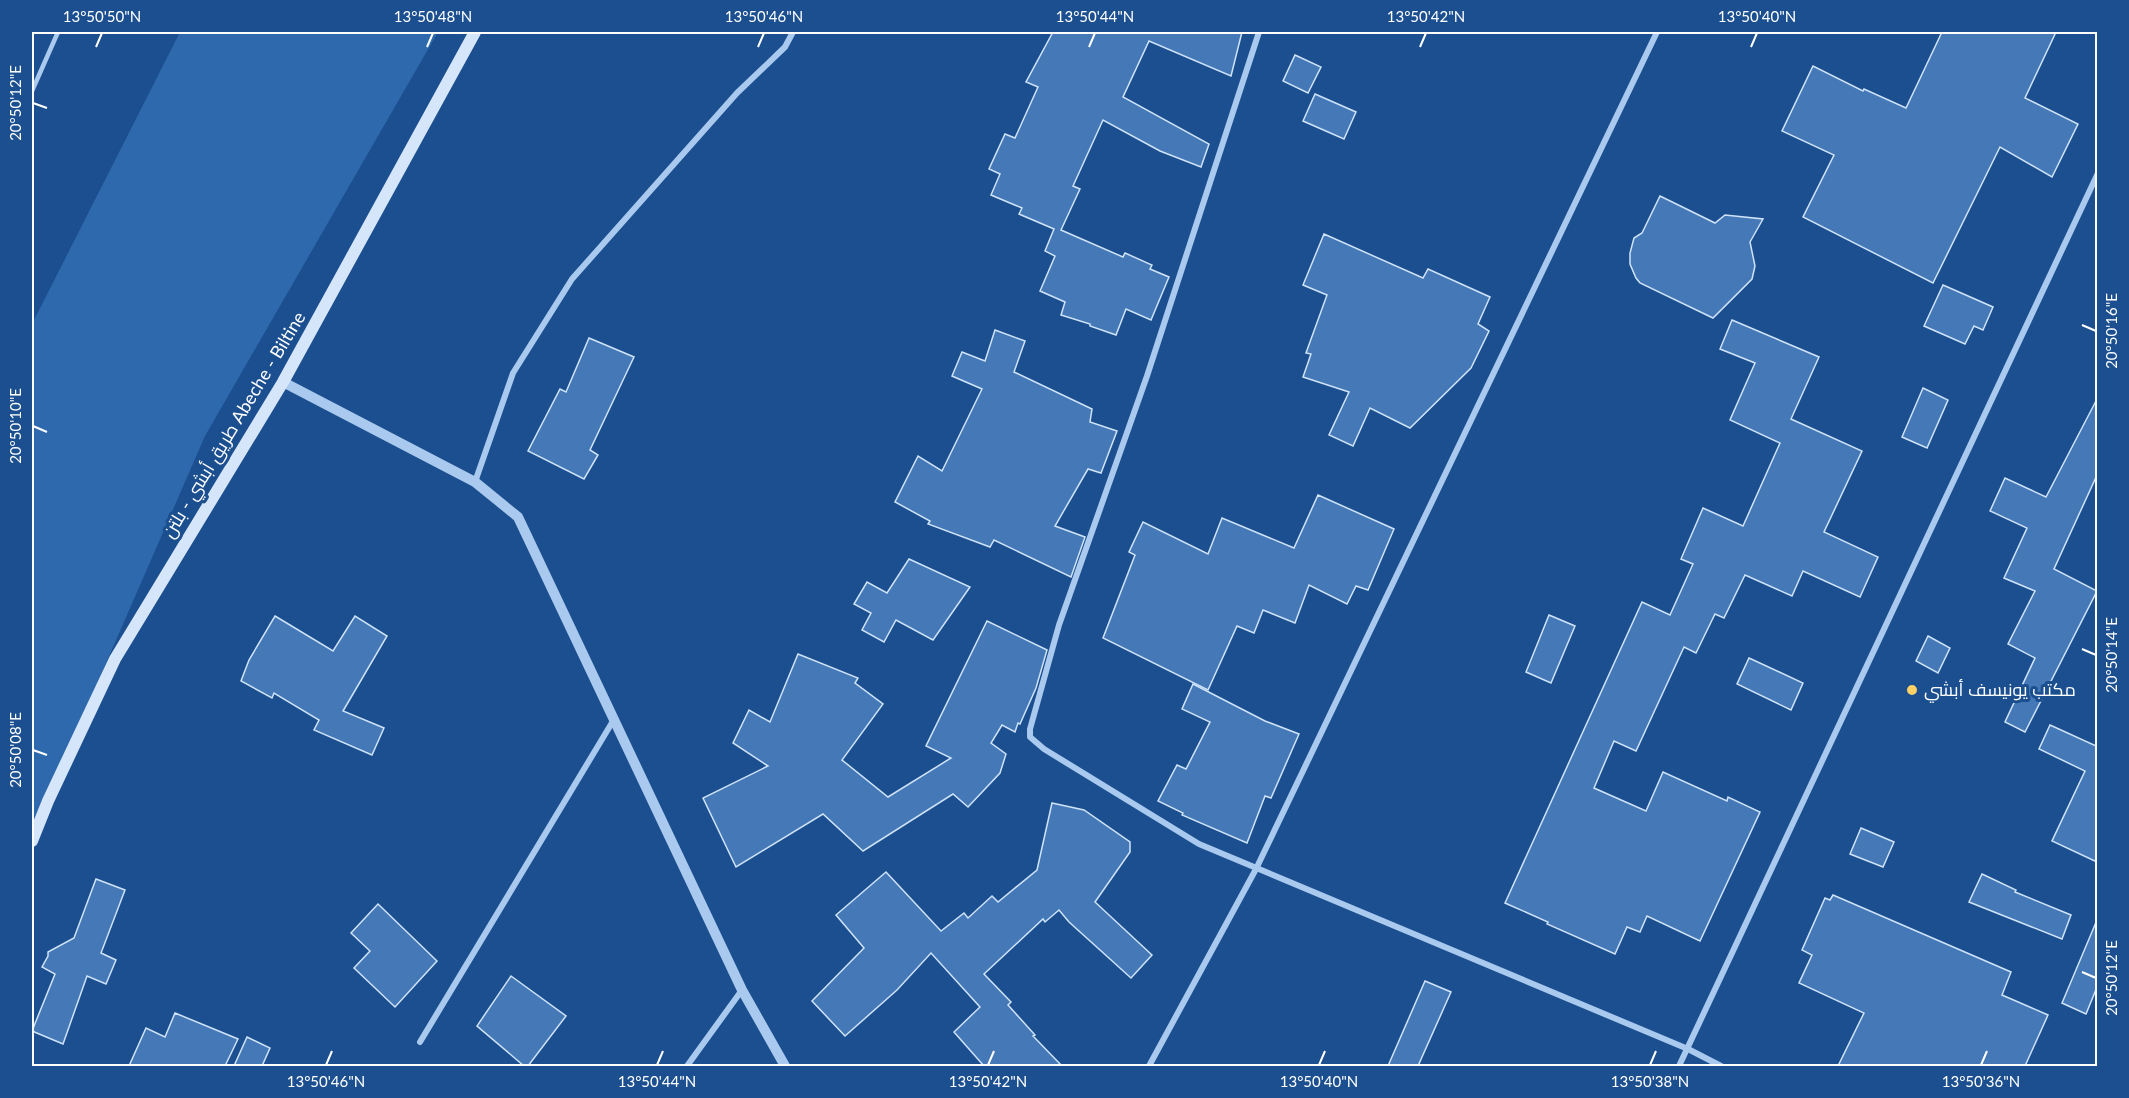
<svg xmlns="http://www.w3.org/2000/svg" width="2129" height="1098" font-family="Lato,Cairo,sans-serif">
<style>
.green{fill:#2e69ad}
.building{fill:#4478b7;stroke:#cfe3fa;stroke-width:1.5}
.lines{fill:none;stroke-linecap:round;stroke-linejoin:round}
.service{stroke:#a9c9ee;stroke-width:4.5}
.minor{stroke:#a9c9ee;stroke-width:6}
.tertiary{stroke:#a9c9ee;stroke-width:10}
.secondary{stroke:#d6e6fa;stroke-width:12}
.ticks{fill:none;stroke:#fff;stroke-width:2}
.poi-dot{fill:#ffd166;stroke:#1b4f8f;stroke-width:2}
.labels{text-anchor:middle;stroke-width:6;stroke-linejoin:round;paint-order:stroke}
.street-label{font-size:18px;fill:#fff;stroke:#1b4f8f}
.poi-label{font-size:18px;fill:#fff;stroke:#1b4f8f;text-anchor:start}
.neatline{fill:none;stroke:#fff;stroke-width:2}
.ticks-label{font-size:15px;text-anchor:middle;fill:#fff}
</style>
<rect width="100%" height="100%" fill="#1b4f8f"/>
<path class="green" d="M180 32H438L205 436 32 833V324Z"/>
<g class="building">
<path d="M1053 32H1242L1231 76 1149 41 1123 97 1209 144 1201 167 1160 151 1103 120 1073 186 1080 189 1061 230 1123 257 1125 253 1152 265 1150 269 1169 277 1151 320 1126 309 1116 335 1090 326V324L1061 315 1065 302 1040 291 1055 256 1045 251 1054 229 1019 214 1022 208 991 195 1000 174 989 169 1005 134 1015 138 1038 87 1026 82Z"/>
<path d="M1942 32H2056L2025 98 2078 124 2052 177 2000 147 1933 283 1803 217 1834 155 1782 131 1813 66 1863 91 1864 89 1906 108Z"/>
<path d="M1295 55 1321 67 1308 93 1283 81Z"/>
<path d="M1315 94 1356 112 1344 139 1303 121Z"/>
<path d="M1660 196 1715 223 1725 215 1763 219 1750 242 1755 266 1752 279 1713 318 1640 283 1636 278 1630 264V253L1634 238 1642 233Z"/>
<path d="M1324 234 1423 278 1428 269 1490 297 1478 324 1489 331 1471 368 1410 428 1370 408 1353 446 1329 435 1349 392 1303 377 1311 354 1306 353 1327 295 1303 285Z"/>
<path d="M1943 285 1993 307 1983 330 1974 326 1965 344 1924 326Z"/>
<path d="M1732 320 1819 357 1791 419 1862 451 1824 532 1878 557 1860 597 1803 571 1792 596 1745 575 1724 618 1715 614 1696 653 1684 647 1636 751 1614 741 1594 788 1646 811 1663 772 1727 801 1728 797 1760 812 1700 941 1647 916 1640 932 1627 927 1615 954 1547 924 1548 922 1505 903 1642 602 1670 615 1693 564 1681 559 1703 508 1743 526 1780 443 1730 420 1755 363 1720 349Z"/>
<path d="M995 330 1025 341 1014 372 1092 409 1090 422 1117 431 1101 473 1088 469 1055 526 1085 537 1071 577 994 540 990 547 928 524 930 521 895 502 918 456 942 471 982 389 952 376 962 352 985 361Z"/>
<path d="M589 338 634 357 590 450 598 455 584 479 528 451 560 389 566 392Z"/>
<path d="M1923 388 1948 400 1927 448 1902 437Z"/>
<path d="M2097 399V475L2054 569 2097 591 2025 732 2005 722 2035 658 2008 644 2035 591 2004 578 2027 528 1990 511 2005 478 2046 497Z"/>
<path d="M1318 495 1394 529 1368 590 1356 586 1347 604 1309 585 1295 623 1263 610 1254 633 1237 626 1208 690 1103 638 1135 555 1129 552 1143 522 1208 554 1222 518 1294 548Z"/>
<path d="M909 559 970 587 933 640 896 620 884 642 862 630 871 613 854 604 867 582 887 593Z"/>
<path d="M1549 615 1575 626 1551 683 1526 672Z"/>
<path d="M275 616 333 651 355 616 387 636 343 711 384 728 372 755 314 730 319 720 274 693 272 698 241 681 249 660Z"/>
<path d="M987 621 1047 650 1036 688 1020 724 1018 723 1015 732 1002 725 991 743 1006 754 1000 773 968 807 953 794 863 851 823 814 736 867 703 798 768 766 733 743 749 710 770 722 798 654 858 678 855 683 883 704 842 760 888 797 951 758 926 746Z"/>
<path d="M1928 636 1950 648 1938 673 1916 661Z"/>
<path d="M1749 658 1803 683 1791 710 1737 684Z"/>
<path d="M1193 684 1265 721 1299 734 1271 798 1265 796 1247 843 1182 815 1183 813 1158 801 1177 765 1186 769 1210 722 1182 709Z"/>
<path d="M2050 725 2096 746 2097 743V862L2052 841 2085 771 2039 749Z"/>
<path d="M1052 803 1084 810 1130 842V852L1095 902 1152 955 1131 978 1069 922 1059 910 1045 922 1043 919 984 974 1011 1002 1008 1005 1035 1035 1033 1036 1062 1066H984L954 1032 980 1007 931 953 897 990 845 1036 812 1001 864 948 836 915 886 872 941 931 964 913 968 918 992 896 998 902 1037 870Z"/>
<path d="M1861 828 1894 842 1883 867 1850 854Z"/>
<path d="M1982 874 2016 890 2015 892 2071 915 2062 939 1969 902Z"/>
<path d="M96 879 125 890 101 953 116 960 106 984 87 976 63 1044 32 1031 55 974 42 967 48 956V952L74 938Z"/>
<path d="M1833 895 2011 972 2002 995 2048 1015 2025 1066H1838L1864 1013 1799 983 1812 955 1802 950 1825 898 1830 900Z"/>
<path d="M378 904 437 961 395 1007 354 968 370 951 351 933Z"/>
<path d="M2097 920V987L2086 1014 2062 1003Z"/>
<path d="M511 976 566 1016 528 1066H524L477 1026Z"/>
<path d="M1425 981 1451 992 1418 1066H1388Z"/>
<path d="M175 1013 238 1039 225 1066H129L146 1028 165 1037Z"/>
<path d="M247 1037 270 1048 262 1066H234Z"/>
</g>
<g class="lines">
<path class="service" d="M32 91 58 32"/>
<g class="minor">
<path d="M1259 32 1147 376 1059 625 1030 729V737L1044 749 1199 844 1688 1049 1721 1066"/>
<path d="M475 482 513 373 572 279 737 93 785 47 793 32"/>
<path d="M420 1042 613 721"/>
<path d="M687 1066 742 990"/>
<path d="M1149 1066 1256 869 1657 32"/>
<path d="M1679 1066 2098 173"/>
</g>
<path class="tertiary" d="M283 382 475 482 518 517 742 990 785 1066"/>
<path class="secondary" d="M32 841 48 801 115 659 283 382 475 32"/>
</g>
<path class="ticks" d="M96 47 102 33M427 47 433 33M758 47 764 33M1089 47 1095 33M1420 47 1426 33M1751 47 1757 33M33 103 47 108M2082 325 2096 331M33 426 47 432M2082 649 2096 655M33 750 47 755M2082 972 2096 978M326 1065 332 1051M657 1065 663 1051M988 1065 994 1051M1319 1065 1325 1051M1650 1065 1656 1051M1981 1065 1987 1051"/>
<circle class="poi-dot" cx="1912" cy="690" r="6"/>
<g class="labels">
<g class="street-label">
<text transform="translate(234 425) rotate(-59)" y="6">طريق أبشي - بلتن Abeche - Biltine</text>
</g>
<g class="poi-label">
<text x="1924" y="696">مكتب يونيسف أبشي</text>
</g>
</g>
<rect width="2129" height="1098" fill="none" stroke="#1b4f8f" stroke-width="66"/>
<rect x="33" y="33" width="2063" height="1032" class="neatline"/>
<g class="ticks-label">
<text x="102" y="22">13°50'50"N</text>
<text x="433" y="22">13°50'48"N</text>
<text x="764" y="22">13°50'46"N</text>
<text x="1095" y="22">13°50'44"N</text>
<text x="1426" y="22">13°50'42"N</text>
<text x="1757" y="22">13°50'40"N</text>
<text transform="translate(16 103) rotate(-90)" y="5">20°50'12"E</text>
<text transform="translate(2112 331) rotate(-90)" y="5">20°50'16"E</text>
<text transform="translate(16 426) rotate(-90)" y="5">20°50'10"E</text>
<text transform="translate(2112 655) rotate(-90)" y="5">20°50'14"E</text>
<text transform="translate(16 750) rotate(-90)" y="5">20°50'08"E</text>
<text transform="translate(2112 978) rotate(-90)" y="5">20°50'12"E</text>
<text x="326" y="1087">13°50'46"N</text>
<text x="657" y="1087">13°50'44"N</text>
<text x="988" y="1087">13°50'42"N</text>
<text x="1319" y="1087">13°50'40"N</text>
<text x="1650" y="1087">13°50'38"N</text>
<text x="1981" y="1087">13°50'36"N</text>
</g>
</svg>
